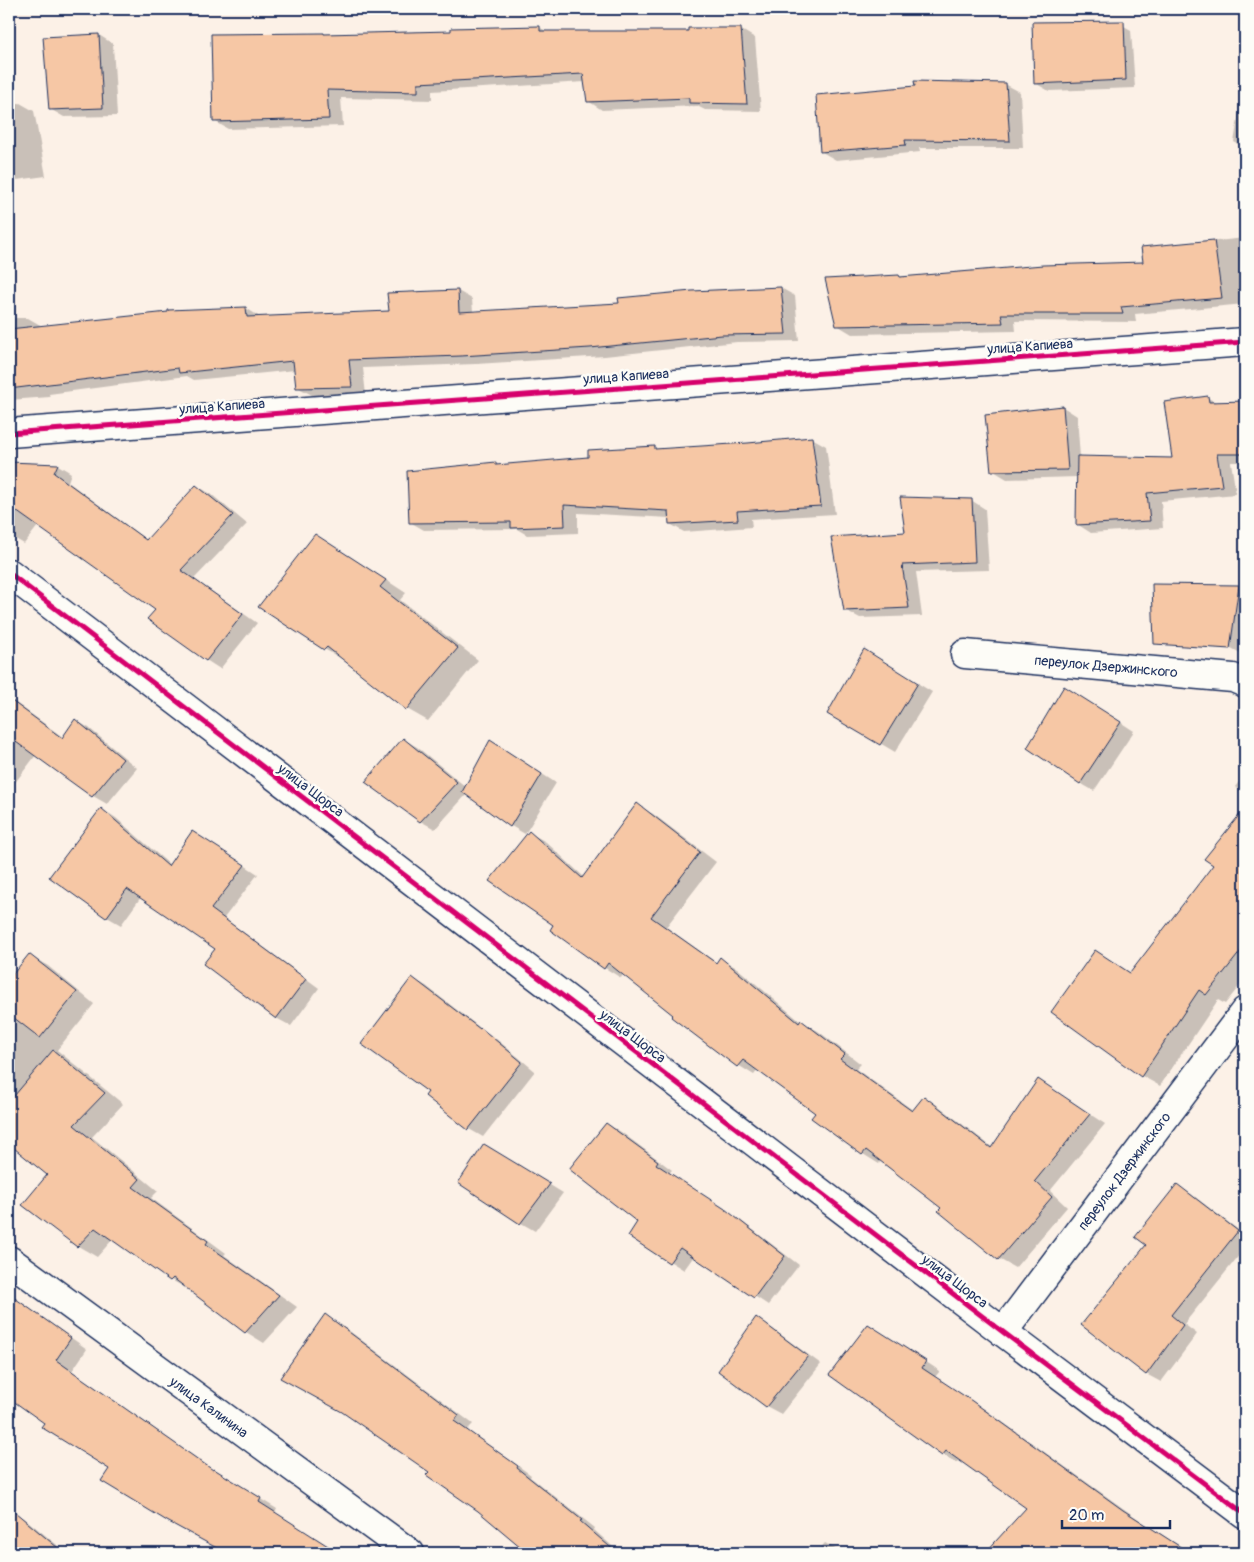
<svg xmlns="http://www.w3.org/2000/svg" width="1254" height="1562" font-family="Pangolin,sans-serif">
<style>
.shadow{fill:#0003}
.building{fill:#f6c7a5;stroke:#1b2f5e}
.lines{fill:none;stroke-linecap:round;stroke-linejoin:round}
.street-casing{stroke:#1b2f5e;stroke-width:31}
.street{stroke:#fdfcf7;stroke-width:28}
.cycleway-casing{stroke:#fdfcf7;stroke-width:8}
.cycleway{stroke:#d6006c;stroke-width:5}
.labels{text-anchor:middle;stroke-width:5;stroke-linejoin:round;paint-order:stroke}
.street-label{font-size:14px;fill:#1b2f5e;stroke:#fdfcf7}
</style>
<rect width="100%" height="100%" fill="#fcf1e7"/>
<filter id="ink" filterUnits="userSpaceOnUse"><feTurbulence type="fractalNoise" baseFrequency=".02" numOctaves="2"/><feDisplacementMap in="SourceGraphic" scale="10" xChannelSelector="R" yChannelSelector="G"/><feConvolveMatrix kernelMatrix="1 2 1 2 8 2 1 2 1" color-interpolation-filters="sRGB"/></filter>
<g filter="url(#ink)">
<g class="shadow">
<path d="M1117 22 1131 30 1135 88 1049 91 1035 83Z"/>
<path d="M539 27 548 32 689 33 740 29 755 38 761 111 705 110 697 106 602 110 588 101 585 82 432 91V100L341 98 343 126 228 129 214 121 323 34 452 32Z"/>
<path d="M99 35 113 44 117 116 64 117 50 109Z"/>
<path d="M1244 83H1245V148L1234 142Z"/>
<path d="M1005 84 1020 92 1023 148H919L920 152 836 160 822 152Z"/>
<path d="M20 103 34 111 46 176 9 181V104Z"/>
<path d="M1245 238V304L1135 314 1136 322 1015 321 1016 331 852 334 837 325 902 278 1145 263 1142 249Z"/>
<path d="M781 288 795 296 799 341 737 342 605 356 476 364 363 368 366 395H312L297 387 295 370 194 380 187 376 49 394 50 397 9 400V318H28L42 326 246 308 260 317 390 313 458 291 472 299 473 312 620 304Z"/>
<path d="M1208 398 1218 403 1245 402V462H1231L1236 494 1161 501 1163 528 1091 533 1077 524 1078 477 1007 479 992 470 1063 407 1077 416 1080 457 1173 460Z"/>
<path d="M812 438 826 446 835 514 751 519 752 527 684 532 670 524V518L578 513V533L527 535 517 529 424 530 410 522 496 464 500 466 590 458 655 448 658 450Z"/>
<path d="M9 463 58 465 71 473 68 482 148 541 197 486 211 494 247 524 194 579 257 623 220 669 206 660 157 609 38 526 24 544 9 535Z"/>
<path d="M971 500 985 509 989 570 916 572 922 616 860 618 845 610 906 533Z"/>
<path d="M337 548 406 593 400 600 478 660 428 721 407 709 346 661 324 649Z"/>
<path d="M1153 585 1239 586 1245 590 1244 655 1169 614Z"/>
<path d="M878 659 932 692 895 752 829 713Z"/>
<path d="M1078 695 1134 731 1094 791 1080 783Z"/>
<path d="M9 698 64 738 75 720 89 728 137 768 107 804 93 796 36 755 14 784 9 781Z"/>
<path d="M403 739 417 747 466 787 505 750 556 783 525 834 511 826 467 794 435 829 420 821Z"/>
<path d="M1245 774V795L1235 787Z"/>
<path d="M637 805 653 814 716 862 666 927 717 963 721 959 737 968 801 1022 818 1031 861 1064 856 1069 914 1111 924 1097 940 1107 993 1148 1039 1081 1105 1124 1050 1191 1067 1207 1015 1268 999 1259 943 1207 881 1160 879 1164 863 1154 813 1118 817 1113 758 1070 754 1075 738 1065 624 973 621 978 605 968 552 929 555 925 530 833 546 842 584 877Z"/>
<path d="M102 809 116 818 170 865 193 832 258 874 224 918 319 988 291 1026 276 1018 217 948 141 897 121 925 107 917Z"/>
<path d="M1245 810V979L1225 1004 1218 1000 1160 1086 1142 1076 1096 951 1131 973 1214 865 1206 859Z"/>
<path d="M29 955 48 966 94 1004 57 1050 123 1104 92 1137 158 1191 151 1198 226 1253 224 1255 297 1307 264 1343 246 1332 190 1290 171 1280 113 1239 97 1257 78 1246 24 1205 48 1175 9 1142V981Z"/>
<path d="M412 978 426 986 484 1031 495 1038 535 1071 483 1137 469 1129 430 1092Z"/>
<path d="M607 1124 621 1132 672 1170 669 1173 740 1220 799 1265 768 1305 694 1256 684 1270 629 1236 639 1222Z"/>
<path d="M499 1154 563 1193 535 1231 521 1223Z"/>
<path d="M1177 1186 1191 1194 1245 1235V1248L1184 1324 1197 1334 1161 1382 1146 1374 1147 1245Z"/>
<path d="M9 1296 25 1305 87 1349 72 1371 213 1470 277 1509 275 1513 338 1553H228L103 1481 111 1469 9 1397Z"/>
<path d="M325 1316 340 1324 473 1424 467 1430 531 1475 530 1477 595 1528 594 1530 620 1553H530L431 1472Z"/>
<path d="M756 1319 770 1327 821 1364 781 1414 766 1406Z"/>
<path d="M883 1334 940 1371 935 1377 987 1411 1138 1519 1190 1553H987L1027 1508 960 1460 957 1463 943 1455Z"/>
<path d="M15 1513 29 1522 62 1549 58 1553H9V1521Z"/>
<path d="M825 1543 839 1551 842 1553H816Z"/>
</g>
<g class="building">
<path d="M1124 21 1126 80 1034 84 1032 22Z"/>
<path d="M540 26V31H688V28H741L747 104 689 103V98L587 102 583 74 418 83V92L327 90 329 119 213 122 211 34 324 33V34L451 31V28Z"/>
<path d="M99 34 103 108 49 110 43 37Z"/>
<path d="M914 81 1006 83 1010 141 905 140 906 145 820 152 816 95 915 86Z"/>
<path d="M1214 240 1222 298 1121 307 1123 314H1001L1003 323 836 326 825 279 899 275 900 277 1043 265 1143 262 1141 247Z"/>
<path d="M781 287 786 334 722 335 590 348 461 356 349 360 352 387 296 388 293 361 179 373 178 368 9 389V329L168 312V310L246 307 247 317 389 311 387 293 458 290 459 312 619 303 618 298 692 291Z"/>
<path d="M1208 396 1209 402 1245 401V454H1217L1222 486 1147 493 1150 521 1076 525 1077 456 1172 458 1164 402Z"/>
<path d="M1063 406 1068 470 991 471 985 415Z"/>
<path d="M812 437 821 506 737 511 738 520 669 524 668 511 564 505 565 526 511 528V522L409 523 407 471 496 462V465L588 457V450L655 446V449L748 443Z"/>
<path d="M9 462 58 464 54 473 146 540 196 485 233 515 181 570 243 614 206 661 147 619 155 610 9 506Z"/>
<path d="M900 497 972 499 975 562 902 565 909 608 844 611 831 537 905 532Z"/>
<path d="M315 534 386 580 380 587 458 648 406 710 327 647 324 650 258 607Z"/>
<path d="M1152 584 1239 585 1230 649 1154 644Z"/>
<path d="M864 649 918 683 880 745 827 714Z"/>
<path d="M1064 686 1121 722 1080 784 1027 748Z"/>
<path d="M9 699 62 738 75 719 123 759 92 797 9 737Z"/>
<path d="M403 738 457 782 420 822 365 782Z"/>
<path d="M490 740 542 774 510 827 462 792Z"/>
<path d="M637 803 700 852 651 917 716 963 720 957 799 1023 801 1020 845 1054 840 1059 912 1111 924 1096 991 1148 1038 1079 1090 1114 1035 1181 1052 1197 998 1260 938 1211 941 1208 866 1150 862 1155 811 1118 815 1113 743 1060 737 1067 671 1017 673 1015 608 963 604 969 550 930 553 925 489 881 529 831 582 878Z"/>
<path d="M101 808 168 866 192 831 245 865 211 909 306 979 276 1019 203 964 215 949 127 889 106 918 49 877Z"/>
<path d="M1245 808V946L1206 995 1199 990 1141 1077 1051 1012 1095 950 1130 973 1213 865 1204 859Z"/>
<path d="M29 954 77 992 40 1038 9 1014V979Z"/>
<path d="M412 977 480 1029 481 1028 522 1062 468 1130 425 1096 428 1092 361 1044Z"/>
<path d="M53 1050 105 1093 74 1125 140 1179 133 1187 208 1241 206 1244 279 1295 245 1333 173 1278 170 1281 95 1228 77 1247 22 1205 47 1175 9 1144V1102Z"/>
<path d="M606 1123 658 1161 656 1164 725 1209 785 1256 754 1298 680 1248 669 1263 628 1236 637 1222 569 1169Z"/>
<path d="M484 1144 550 1184 520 1224 458 1183Z"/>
<path d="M1177 1184 1238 1231 1171 1315 1183 1325 1146 1375 1081 1325 1146 1245 1135 1237Z"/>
<path d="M9 1294 71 1338 56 1360 213 1470 214 1469 261 1498 259 1502 339 1553H226L167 1521 101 1481 109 1469 41 1427 44 1423 9 1398Z"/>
<path d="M325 1314 459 1415 454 1421 518 1466 517 1468 582 1520 580 1521 617 1553H528L478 1511 426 1475 429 1472 342 1412 280 1378Z"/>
<path d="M756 1317 808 1356 766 1407 718 1371Z"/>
<path d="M868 1324 926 1361 922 1368 972 1401 1123 1510 1190 1553H985L1026 1508 946 1451 942 1456 829 1375Z"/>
<path d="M9 1507 64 1553H9Z"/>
</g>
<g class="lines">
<g class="street-casing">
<g id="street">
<path d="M9 433 1245 342"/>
<path d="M9 573 1003 1332 1245 1514"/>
<path d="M965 654 1233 678 1245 683"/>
<path d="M9 1260 410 1553"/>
<path d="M1003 1332 1245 1011"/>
</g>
</g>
<use href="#street" class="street"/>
<g class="cycleway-casing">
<g id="cycleway">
<path d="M9 433 1245 342"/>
<path d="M9 573 1003 1332 1245 1514"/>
</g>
</g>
<use href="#cycleway" class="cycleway"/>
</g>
</g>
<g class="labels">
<g class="street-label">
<text transform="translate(1030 346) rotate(-4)" y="5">улица Капиева</text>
<text transform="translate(626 376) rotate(-4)" y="5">улица Капиева</text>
<text transform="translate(222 406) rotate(-4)" y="5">улица Капиева</text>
<text transform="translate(1106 666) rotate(5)" y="5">переулок Дзержинского</text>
<text transform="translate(311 790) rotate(37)" y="5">улица Щорса</text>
<text transform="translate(633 1036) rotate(37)" y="5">улица Щорса</text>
<text transform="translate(1124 1171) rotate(-53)" y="5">переулок Дзержинского</text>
<text transform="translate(955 1281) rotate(37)" y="5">улица Щорса</text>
<text transform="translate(209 1407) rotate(36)" y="5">улица Калинина</text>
</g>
</g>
<rect width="1254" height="1562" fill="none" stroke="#fdfcf7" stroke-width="30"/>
<rect x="15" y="15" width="1224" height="1532" fill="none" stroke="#1b2f5e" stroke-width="2" filter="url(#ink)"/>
<path d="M1062 1520v8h108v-8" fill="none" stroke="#1b2f5e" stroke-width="2.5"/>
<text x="1069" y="1520" font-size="15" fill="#1b2f5e" stroke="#fdfcf7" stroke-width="4" paint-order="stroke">20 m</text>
</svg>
